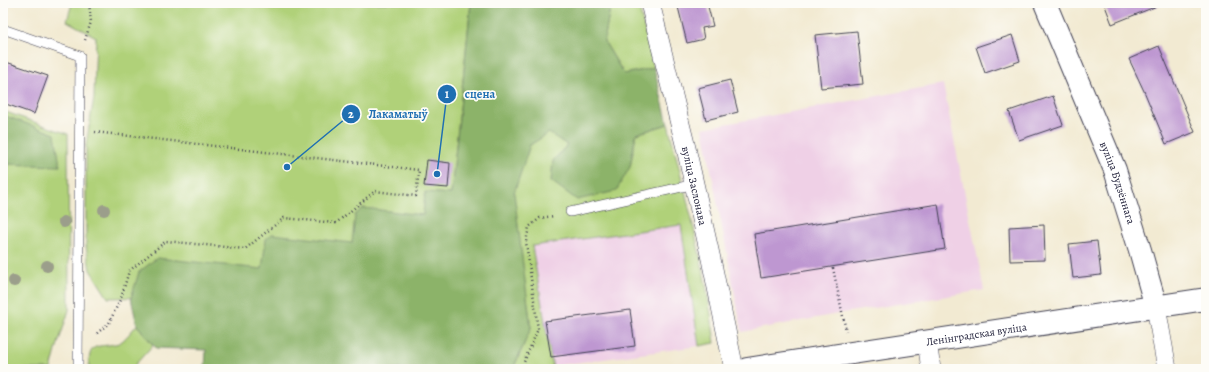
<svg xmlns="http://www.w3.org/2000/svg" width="1209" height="372" font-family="Alegreya,serif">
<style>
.built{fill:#efd0e6}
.green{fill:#b0d179;stroke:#697a5a}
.forest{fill:#8cb369;stroke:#576a52}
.building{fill:#be97d1}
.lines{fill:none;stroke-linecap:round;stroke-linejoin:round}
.lane-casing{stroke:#414052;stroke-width:10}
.street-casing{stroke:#414052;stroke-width:20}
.secondary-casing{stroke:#414052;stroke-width:24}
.path{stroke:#414052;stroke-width:2.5;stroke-dasharray:1 3;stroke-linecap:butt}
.lane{stroke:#fff;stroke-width:9}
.street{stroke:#fff;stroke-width:19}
.secondary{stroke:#fff;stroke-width:22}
.tree{fill:#9b9e8b}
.labels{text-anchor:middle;stroke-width:3.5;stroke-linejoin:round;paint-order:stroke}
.street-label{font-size:11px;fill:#22223b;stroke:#fdfcf7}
.leader{fill:none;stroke:#1f6fb2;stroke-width:1.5}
.callout-dot{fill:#1f6fb2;stroke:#fdfcf7;stroke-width:1.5}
.mark-label{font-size:12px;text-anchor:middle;font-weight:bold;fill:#fff}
.callout-label{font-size:12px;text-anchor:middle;font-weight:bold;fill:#1f6fb2;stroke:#fdfcf7;stroke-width:3.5;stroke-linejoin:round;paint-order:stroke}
</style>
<rect width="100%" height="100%" fill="#fdfcf7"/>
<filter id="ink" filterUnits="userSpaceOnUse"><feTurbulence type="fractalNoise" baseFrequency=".025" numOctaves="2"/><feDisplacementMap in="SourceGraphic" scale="8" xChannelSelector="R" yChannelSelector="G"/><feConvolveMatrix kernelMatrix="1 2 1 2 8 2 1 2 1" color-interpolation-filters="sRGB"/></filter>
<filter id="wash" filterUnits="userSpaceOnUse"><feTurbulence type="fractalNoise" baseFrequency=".012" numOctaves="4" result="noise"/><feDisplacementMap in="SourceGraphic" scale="16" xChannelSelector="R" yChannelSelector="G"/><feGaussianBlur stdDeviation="0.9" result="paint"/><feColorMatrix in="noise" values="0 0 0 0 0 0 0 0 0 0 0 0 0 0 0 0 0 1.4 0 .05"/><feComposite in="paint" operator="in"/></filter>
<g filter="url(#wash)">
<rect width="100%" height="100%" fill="#f2ead2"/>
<g class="built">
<path d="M943 84 984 290 843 313 742 332 703 128Z"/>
<path d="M682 225 699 346 552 366 532 246Z"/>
</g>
<g class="green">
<path d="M72 3H471L451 194 444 291 108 298 90 270 86 246V145L94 97 96 37 67 21Z"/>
<path d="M611 3H638L654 68 624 74 604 41Z"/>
<path d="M3 111 68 134 69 310 57 347 51 369H3Z"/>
<path d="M668 124C686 196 706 269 715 343L699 346 681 225 532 246 553 369H513L531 328 513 193 530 145 549 132 567 145 553 161 630 167 636 134Z"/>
<path d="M137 325 153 345 133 367V369H89C88 339 98 349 119 343 124 341 133 329 137 325Z"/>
</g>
<g class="forest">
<path d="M471 3H611L604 41 624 74 654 68 668 124 636 134 630 167 616 191 577 200 551 181 553 161 567 145 549 133 530 145 514 193 531 328 513 369H205L206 350 156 348 137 325 131 298 139 272 157 258 262 269 266 239 272 234 352 243 355 215 363 208 423 215 425 192 451 194Z"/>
<path d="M3 115 55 134 60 166 3 164Z"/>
</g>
<g id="blocks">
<g class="building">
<path d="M677 3H707L713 26 702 28 704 39 687 43Z"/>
<path d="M1104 3H1162V4L1112 24Z"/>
<path d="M857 31 863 84 821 88 815 35Z"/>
<path d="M1012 35 1020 61 985 73 976 47Z"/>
<path d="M1159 46 1195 132 1166 144 1144 91 1129 59Z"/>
<path d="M3 61 48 76 34 114 3 103Z"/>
<path d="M730 80 738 112 706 120 698 88Z"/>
<path d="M1053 96 1063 125 1019 140 1009 111Z"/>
<path d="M427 160 450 163 448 188 424 186Z"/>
<path d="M938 204 945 249 761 278 754 234Z"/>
<path d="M1044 225 1045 260 1010 261 1009 227Z"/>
<path d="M1097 241 1101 275 1073 278 1069 244Z"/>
<path d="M630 310 635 346 551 357 545 321Z"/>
</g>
</g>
</g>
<g filter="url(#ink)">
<use href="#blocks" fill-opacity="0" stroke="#414052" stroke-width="1"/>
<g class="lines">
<g class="lane-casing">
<g id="lane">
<path d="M3 29 80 56 78 369"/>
<path d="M570 212 695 184"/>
</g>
</g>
<g class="street-casing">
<g id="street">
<path id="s1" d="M650 3 686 148 711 259 734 369"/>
<path d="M1156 307 1167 369"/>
<path d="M927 342 931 369"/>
</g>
</g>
<g class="secondary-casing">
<g id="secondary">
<path id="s2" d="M1045 3 1115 170 1140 250 1156 307"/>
<path id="s3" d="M747 369 1206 299"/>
</g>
</g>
<g class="path">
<path d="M85 40 91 22 89 3"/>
<path d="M95 132 419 170 416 196 375 191 336 223 284 218 245 249 166 241 129 271 121 298 109 323 95 335"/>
<path d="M833 268 846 331"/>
<path d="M521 369 538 329 526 242 529 227 540 218 554 216"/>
</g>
<use href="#lane" class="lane"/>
<use href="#street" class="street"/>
<use href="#secondary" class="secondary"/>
</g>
<g class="tree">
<circle cx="104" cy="210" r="6"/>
<circle cx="64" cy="222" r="6"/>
<circle cx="47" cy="266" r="6"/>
<circle cx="14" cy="281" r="6"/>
</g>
</g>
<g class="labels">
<g class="street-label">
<text dy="4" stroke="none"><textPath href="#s2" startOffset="194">вуліца Будзённага</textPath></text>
<text dy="4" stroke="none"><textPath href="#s1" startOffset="188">вуліца Заслонава</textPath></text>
<text dy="4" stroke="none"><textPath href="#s3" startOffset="232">Ленінградская вуліца</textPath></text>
</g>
</g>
<path class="leader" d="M437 174L447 94M287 167L351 114"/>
<g class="callout-dot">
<circle cx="437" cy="174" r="4"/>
<circle cx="287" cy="167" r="4"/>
<circle cx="447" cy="94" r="10"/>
<circle cx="351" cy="114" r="10"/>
</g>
<g class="mark-label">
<text x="447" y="98">1</text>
<text x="351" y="118">2</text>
</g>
<g class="callout-label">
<text x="480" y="98">сцена</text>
<text x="398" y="118">Лакаматыў</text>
</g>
<rect width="1209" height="372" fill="none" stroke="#fdfcf7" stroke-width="16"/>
</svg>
